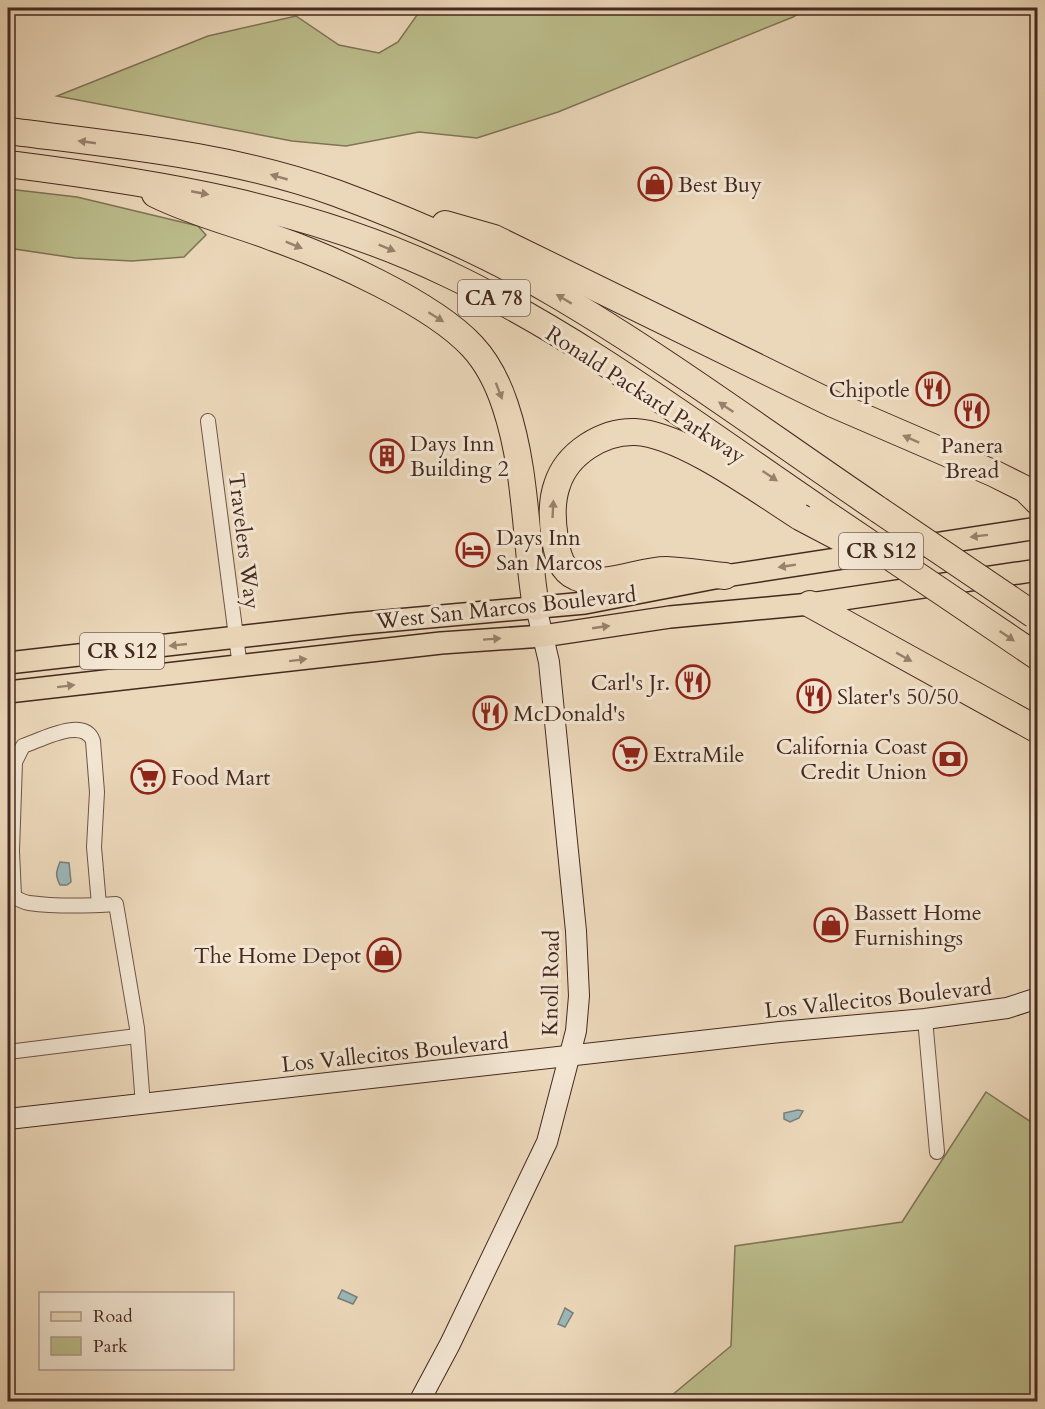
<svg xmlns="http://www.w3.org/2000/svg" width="1045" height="1409" font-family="Cardo,serif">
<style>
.green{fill:#bcbd8c;stroke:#807356;stroke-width:1.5}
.water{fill:#9bb7b8;stroke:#797e7b;stroke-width:1.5}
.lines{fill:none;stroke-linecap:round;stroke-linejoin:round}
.street-casing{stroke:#6e5446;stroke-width:16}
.secondary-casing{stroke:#45291f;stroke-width:22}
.primary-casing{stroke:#45291f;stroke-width:24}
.highway-casing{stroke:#45291f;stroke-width:28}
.street{stroke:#f2e5d2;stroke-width:14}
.secondary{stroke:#f2e5d2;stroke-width:20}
.primary{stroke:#ebd7b9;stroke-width:21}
.highway{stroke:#ebd7b9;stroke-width:26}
.highway-bridge-casing{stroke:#45291f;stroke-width:28;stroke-linecap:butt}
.highway-bridge{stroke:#ebd7b9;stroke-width:26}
.oneway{fill:#98806c}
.labels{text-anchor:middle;stroke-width:6;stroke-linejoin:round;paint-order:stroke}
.shield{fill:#f2e5d2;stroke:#796155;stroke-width:1.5}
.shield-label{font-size:21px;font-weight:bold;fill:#45291f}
.poi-label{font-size:22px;fill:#45291f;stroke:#f2e5d2;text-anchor:start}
.street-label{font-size:22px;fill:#45291f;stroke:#f2e5d2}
</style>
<rect width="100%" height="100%" fill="#ebd7b9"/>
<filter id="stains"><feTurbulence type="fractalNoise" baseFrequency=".00333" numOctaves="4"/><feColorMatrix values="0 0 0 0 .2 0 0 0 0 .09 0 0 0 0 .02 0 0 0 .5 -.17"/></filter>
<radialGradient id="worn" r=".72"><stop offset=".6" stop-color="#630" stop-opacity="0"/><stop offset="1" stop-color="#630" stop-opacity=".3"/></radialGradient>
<g class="green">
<path d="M422 8H808L793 17 558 112 477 138 419 132 346 146 292 141 57 96 208 36 296 16 339 45 379 53 398 42Z"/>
<path d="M8 189 77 197 198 226 206 235 184 257 132 261 75 258 8 248Z"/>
<path d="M986 1092 1037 1126V1401H665L731 1346 735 1246 902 1222Z"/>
</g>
<g class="water">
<path d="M60 862 69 863 71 882 67 885H60C55 875 56 872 60 862Z"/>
<path d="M798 1110 803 1111 799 1118 790 1122 784 1119V1113Z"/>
<path d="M342 1290 357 1297 353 1304 338 1298Z"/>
<path d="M565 1308 573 1313 565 1327 558 1324Z"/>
</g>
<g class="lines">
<g class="street-casing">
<g id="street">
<path d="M208 421 240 667"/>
<path d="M14 896 12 851 15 762 23 746C41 740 84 716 93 741L97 792 94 847 99 905"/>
<path d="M8 897C16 896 21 902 29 903 58 907 87 906 116 904L137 1028 143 1105"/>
<path d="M925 1019 937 1152"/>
<path d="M8 1052 137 1036"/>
</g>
</g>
<g class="secondary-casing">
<g id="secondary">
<path d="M8 1119 780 1032 925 1019 1007 1008 1038 998"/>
<path d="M419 1402 450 1344 547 1142 576 1031 579 996 576 931 549 662 536 607"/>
</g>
</g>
<g class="primary-casing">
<g id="primary">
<path d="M8 663 352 624 585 603 725 576 1038 528"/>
<path d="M8 692 441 643 543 636 670 617 810 604 1038 570"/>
</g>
</g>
<g class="highway-casing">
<g id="highway">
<path d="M8 131C117 145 231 155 336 193 409 220 486 253 552 292 665 358 771 437 879 510"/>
<path d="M8 164C159 183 309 207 448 274 581 337 701 429 822 511"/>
<path d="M155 194C193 213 235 223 274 238 331 258 432 303 472 346 488 363 498 384 505 405 527 470 525 540 536 607"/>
<path d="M445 224 494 238 833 404 995 474 1025 489 1038 502"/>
<path d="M725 576C705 574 685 571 666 570 638 570 603 589 576 577 561 571 557 553 555 539 552 521 551 502 557 485 567 453 603 431 635 432 682 434 759 491 800 517"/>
<path d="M810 604 1038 730"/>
<path d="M976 615 1038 657"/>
</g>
</g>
<use href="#street" class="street"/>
<use href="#secondary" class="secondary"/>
<use href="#primary" class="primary"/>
<use href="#highway" class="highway"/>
<g class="highway-bridge-casing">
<g id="highway-bridge">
<path d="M879 510 1034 615"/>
<path d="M822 511 976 615"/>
<path d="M800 517 838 537"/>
</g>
</g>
<use href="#highway-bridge" class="highway-bridge"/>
</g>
<defs><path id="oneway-solid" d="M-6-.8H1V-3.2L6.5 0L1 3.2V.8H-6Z" transform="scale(1.5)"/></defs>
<g class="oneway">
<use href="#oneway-solid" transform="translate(87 142) rotate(-172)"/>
<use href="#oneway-solid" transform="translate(279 177) rotate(-164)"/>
<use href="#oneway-solid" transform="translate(200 193) rotate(11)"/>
<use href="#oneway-solid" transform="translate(294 245) rotate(22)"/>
<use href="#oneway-solid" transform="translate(387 248) rotate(22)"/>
<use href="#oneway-solid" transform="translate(564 299) rotate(-149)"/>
<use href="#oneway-solid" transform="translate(436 317) rotate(32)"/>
<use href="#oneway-solid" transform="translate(499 391) rotate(69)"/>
<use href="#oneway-solid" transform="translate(726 407) rotate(-146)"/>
<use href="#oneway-solid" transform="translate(911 439) rotate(-156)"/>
<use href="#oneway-solid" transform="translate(770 476) rotate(34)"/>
<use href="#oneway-solid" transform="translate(553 509) rotate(-87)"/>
<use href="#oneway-solid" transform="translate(979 536) rotate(173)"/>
<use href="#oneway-solid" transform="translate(787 566) rotate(171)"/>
<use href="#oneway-solid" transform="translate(601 627) rotate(-8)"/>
<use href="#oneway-solid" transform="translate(1007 636) rotate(34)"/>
<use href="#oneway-solid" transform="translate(492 639) rotate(-4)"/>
<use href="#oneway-solid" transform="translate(178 645) rotate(174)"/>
<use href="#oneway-solid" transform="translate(904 657) rotate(29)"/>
<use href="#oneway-solid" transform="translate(298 660) rotate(-7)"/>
<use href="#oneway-solid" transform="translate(66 686) rotate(-7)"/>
</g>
<defs>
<g id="shop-ring" transform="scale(1.725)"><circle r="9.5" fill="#f2e5d2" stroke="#8f2418" stroke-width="1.5"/><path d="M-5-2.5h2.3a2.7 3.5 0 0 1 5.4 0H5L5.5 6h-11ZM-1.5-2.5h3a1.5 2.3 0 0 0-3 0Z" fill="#8f2418"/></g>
<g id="restaurant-ring" transform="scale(1.725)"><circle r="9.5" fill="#f2e5d2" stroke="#8f2418" stroke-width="1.5"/><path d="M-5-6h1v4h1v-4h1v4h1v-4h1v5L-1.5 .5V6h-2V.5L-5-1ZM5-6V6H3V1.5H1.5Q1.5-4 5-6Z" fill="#8f2418"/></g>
<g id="building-ring" transform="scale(1.725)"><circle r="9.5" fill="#f2e5d2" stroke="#8f2418" stroke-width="1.5"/><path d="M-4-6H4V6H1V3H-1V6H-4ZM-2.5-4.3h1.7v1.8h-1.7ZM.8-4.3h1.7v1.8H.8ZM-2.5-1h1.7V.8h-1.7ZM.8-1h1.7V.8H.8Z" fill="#8f2418"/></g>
<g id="hotel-ring" transform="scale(1.725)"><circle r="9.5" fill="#f2e5d2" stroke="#8f2418" stroke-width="1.5"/><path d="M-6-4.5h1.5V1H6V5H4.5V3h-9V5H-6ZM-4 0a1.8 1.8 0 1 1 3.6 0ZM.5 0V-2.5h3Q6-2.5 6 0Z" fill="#8f2418"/></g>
<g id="supermarket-ring" transform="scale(1.725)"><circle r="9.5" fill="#f2e5d2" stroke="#8f2418" stroke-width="1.5"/><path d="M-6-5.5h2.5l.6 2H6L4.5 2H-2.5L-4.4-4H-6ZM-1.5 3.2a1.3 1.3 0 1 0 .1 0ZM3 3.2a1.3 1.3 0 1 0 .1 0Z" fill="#8f2418"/></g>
<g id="bank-ring" transform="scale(1.725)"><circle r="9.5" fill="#f2e5d2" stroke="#8f2418" stroke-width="1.5"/><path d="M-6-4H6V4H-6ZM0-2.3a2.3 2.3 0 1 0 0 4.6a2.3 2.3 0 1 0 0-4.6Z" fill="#8f2418"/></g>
</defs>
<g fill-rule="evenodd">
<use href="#shop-ring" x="655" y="184"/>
<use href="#restaurant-ring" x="933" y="389"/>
<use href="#restaurant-ring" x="972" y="411"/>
<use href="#building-ring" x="387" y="456"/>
<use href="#hotel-ring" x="473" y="550"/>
<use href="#restaurant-ring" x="693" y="682"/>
<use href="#restaurant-ring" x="814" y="696"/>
<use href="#restaurant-ring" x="490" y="713"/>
<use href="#supermarket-ring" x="630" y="754"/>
<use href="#bank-ring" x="950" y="759"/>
<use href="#supermarket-ring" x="148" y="777"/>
<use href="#shop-ring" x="831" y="925"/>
<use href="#shop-ring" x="384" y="955"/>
</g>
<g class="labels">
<g class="shield">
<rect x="458" y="280" width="72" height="36" rx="4.5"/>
<rect x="839" y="533" width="84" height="36" rx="4.5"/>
<rect x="80" y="633" width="84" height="36" rx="4.5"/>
</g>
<g class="shield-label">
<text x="494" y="305">CA 78</text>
<text x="881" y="558">CR S12</text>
<text x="122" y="658">CR S12</text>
</g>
<g class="poi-label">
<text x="678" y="192">Best Buy</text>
<text x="910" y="397" text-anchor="end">Chipotle</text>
<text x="410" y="451">Days Inn<tspan x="410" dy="25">Building 2</tspan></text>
<text x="972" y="453" text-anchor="middle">Panera<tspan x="972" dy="25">Bread</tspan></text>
<text x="496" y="545">Days Inn<tspan x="496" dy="25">San Marcos</tspan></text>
<text x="670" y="690" text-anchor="end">Carl's Jr.</text>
<text x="837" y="704">Slater's 50/50</text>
<text x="513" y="721">McDonald's</text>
<text x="927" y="754" text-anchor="end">California Coast<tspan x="927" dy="25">Credit Union</tspan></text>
<text x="653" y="762">ExtraMile</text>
<text x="171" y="785">Food Mart</text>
<text x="854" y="920">Bassett Home<tspan x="854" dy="25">Furnishings</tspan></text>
<text x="361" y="963" text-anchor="end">The Home Depot</text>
</g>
<g class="street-label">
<text transform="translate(646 394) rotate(33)" y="8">Ronald Packard Parkway</text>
<text transform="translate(245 541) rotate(83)" y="8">Travelers Way</text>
<text transform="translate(506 607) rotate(-6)" y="8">West San Marcos Boulevard</text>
<text transform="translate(550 983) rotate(-89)" y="8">Knoll Road</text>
<text transform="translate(878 998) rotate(-6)" y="8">Los Vallecitos Boulevard</text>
<text transform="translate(395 1052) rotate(-6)" y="8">Los Vallecitos Boulevard</text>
</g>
</g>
<rect width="1045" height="1409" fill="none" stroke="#ebd7b9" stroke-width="30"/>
<rect x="9" y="9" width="1027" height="1391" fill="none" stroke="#45291f" stroke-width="3"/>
<rect x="15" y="15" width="1015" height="1379" fill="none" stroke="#45291f" stroke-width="1.5"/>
<rect x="39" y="1292" width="195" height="78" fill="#f2e5d2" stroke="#ad9a8a" stroke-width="1.5"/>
<rect x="51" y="1312" width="30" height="9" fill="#ebd7b9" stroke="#ad9a8a" stroke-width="1.5"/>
<text x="93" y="1322" font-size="18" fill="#45291f">Road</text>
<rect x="51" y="1337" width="30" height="18" fill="#bcbd8c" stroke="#ad9a8a" stroke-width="1.5"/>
<text x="93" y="1352" font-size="18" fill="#45291f">Park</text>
<rect width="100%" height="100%" filter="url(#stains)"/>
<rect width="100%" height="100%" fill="url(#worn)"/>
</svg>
